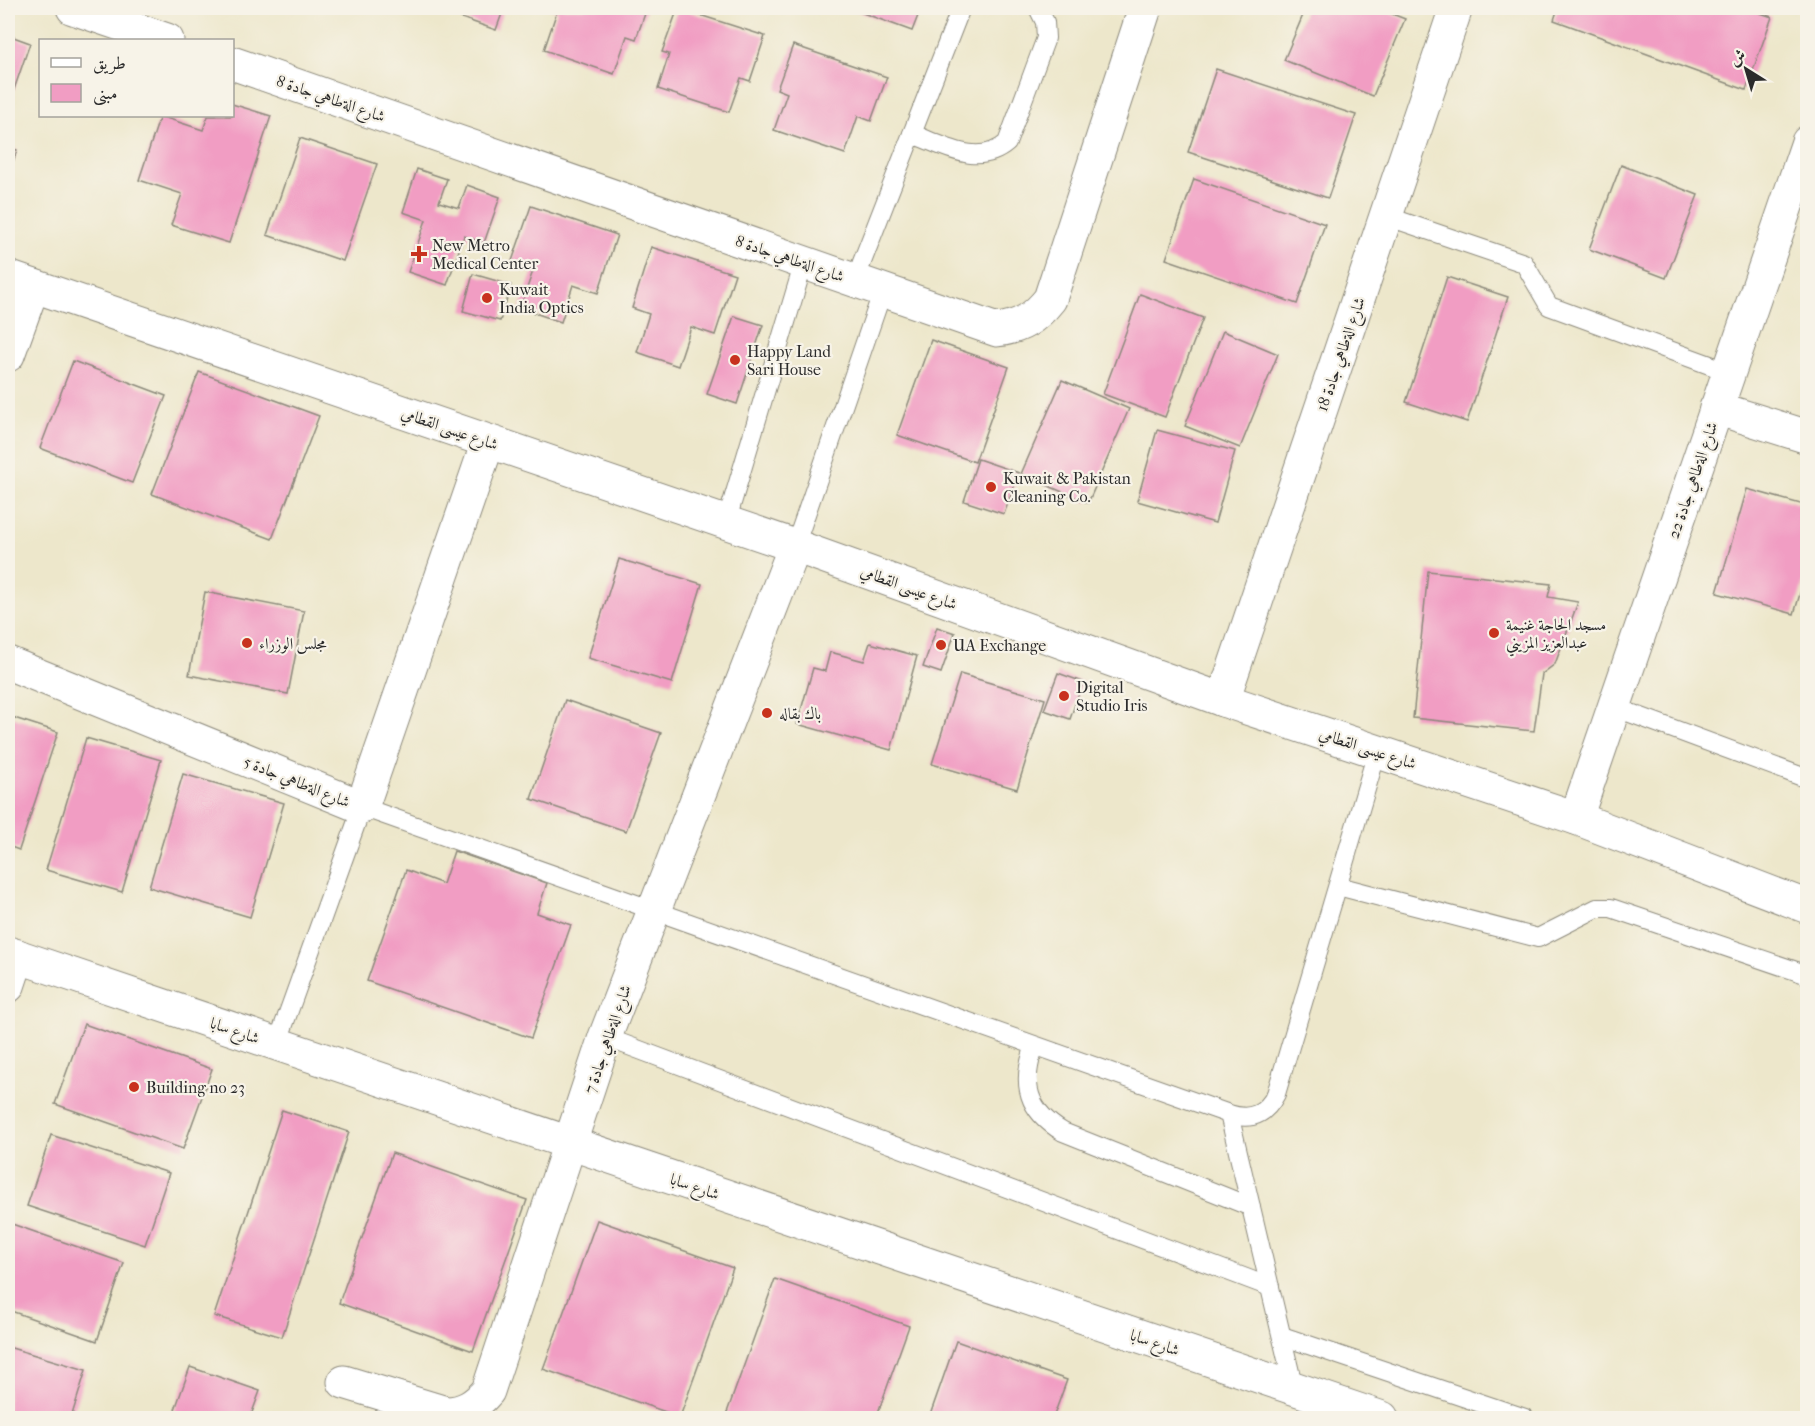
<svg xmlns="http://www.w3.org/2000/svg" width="1815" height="1426" font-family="'IM FELL French Canon',Amiri,serif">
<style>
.building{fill:#f19dc3}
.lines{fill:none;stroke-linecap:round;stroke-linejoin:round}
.lane-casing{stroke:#8c897b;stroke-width:20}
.street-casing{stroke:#8c897b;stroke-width:35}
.secondary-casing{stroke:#8c897b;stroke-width:35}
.lane{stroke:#fff;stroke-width:18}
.street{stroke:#fff;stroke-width:33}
.secondary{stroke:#fff;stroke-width:33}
.poi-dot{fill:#c8321e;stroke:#f7f3e8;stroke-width:2}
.labels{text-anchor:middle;stroke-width:4.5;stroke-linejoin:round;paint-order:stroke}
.street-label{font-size:16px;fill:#2b2b2b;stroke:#f7f3e8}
.poi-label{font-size:16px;fill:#2b2b2b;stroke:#f7f3e8;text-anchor:start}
</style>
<rect width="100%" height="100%" fill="#f7f3e8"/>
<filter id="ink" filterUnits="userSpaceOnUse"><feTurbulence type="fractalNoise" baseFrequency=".0167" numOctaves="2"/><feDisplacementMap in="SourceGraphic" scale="12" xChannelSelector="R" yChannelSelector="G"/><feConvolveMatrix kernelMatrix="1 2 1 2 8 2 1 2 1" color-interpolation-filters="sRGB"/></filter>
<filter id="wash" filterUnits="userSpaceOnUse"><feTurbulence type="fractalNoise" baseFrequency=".008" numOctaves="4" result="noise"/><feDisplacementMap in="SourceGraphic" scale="24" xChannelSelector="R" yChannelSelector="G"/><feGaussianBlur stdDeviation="1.35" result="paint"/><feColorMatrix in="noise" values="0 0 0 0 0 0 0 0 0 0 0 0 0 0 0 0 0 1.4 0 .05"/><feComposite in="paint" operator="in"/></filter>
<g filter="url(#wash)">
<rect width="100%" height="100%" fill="#ede7cb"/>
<g id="blocks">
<g class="building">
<path d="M433 8H504L496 30Z"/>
<path d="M547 8H647L636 39 627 36 614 74 544 50 557 11Z"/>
<path d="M678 8 765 36 750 81 741 78 729 112 658 89 669 54 662 52Z"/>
<path d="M849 8H921L912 31Z"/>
<path d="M1306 8H1377L1405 19 1373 96 1284 60Z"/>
<path d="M1558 8H1746L1772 17 1746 90 1554 20Z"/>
<path d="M8 35 30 43 8 107Z"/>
<path d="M793 45 887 77 871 121 858 116 845 154 774 130 787 93 777 89Z"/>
<path d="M1216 69 1356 115 1328 198 1188 152Z"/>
<path d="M232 104 271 116 229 243 171 225 182 194 139 180 160 116 203 130 208 116H232Z"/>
<path d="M300 138 377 164 343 261 267 235Z"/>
<path d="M8 147 17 150 8 177Z"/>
<path d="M1621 165 1698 195 1666 278 1589 249Z"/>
<path d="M417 169 447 179 439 202 459 208 467 185 500 197 484 243 464 236 447 285 408 272 426 220 403 212Z"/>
<path d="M1194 179 1325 224 1297 304 1166 259Z"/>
<path d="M531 206 617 235 598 293 573 285 561 322 520 308 533 271 511 264Z"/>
<path d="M651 247 735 274 715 335 691 327 678 366 637 352 649 314 632 308Z"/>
<path d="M473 274 511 285 500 321 463 311Z"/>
<path d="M1447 277 1508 297 1467 422 1406 402Z"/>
<path d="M1140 294 1203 318 1165 417 1103 394Z"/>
<path d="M734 316 763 325 737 404 707 394Z"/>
<path d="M1223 331 1278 354 1240 448 1185 426Z"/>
<path d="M931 340 1009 367 975 462 897 435Z"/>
<path d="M73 361 166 396 132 483 40 448Z"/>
<path d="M199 372 319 416 272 539 152 494Z"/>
<path d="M1062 380 1129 409 1088 503 1021 474Z"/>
<path d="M1157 430 1235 451 1215 523 1137 501Z"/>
<path d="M978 459 1019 473 1004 514 964 501Z"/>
<path d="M1747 489 1808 506V567L1794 614 1717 593Z"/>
<path d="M619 559 702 584 672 683 588 658Z"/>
<path d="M1428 571 1551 584 1548 597 1578 602 1555 664 1542 674 1534 731 1413 718Z"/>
<path d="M205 592 304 611 288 694 189 675Z"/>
<path d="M937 627 955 633 941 673 923 667Z"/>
<path d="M870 643 917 656 891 750 797 724 813 668 825 671 830 652 864 661Z"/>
<path d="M1058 673 1083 682 1070 719 1044 710Z"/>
<path d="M960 674 1045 699 1017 789 932 764Z"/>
<path d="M565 700 661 733 626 831 531 799Z"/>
<path d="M8 716 58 732 19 850 8 846Z"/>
<path d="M86 738 161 760 122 892 46 870Z"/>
<path d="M183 774 284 803 250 917 149 887Z"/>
<path d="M454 851 547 883 537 913 571 925 531 1038 367 981 406 870 443 884Z"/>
<path d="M84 1024 212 1069 183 1149 55 1104Z"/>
<path d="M282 1110 349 1132 282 1337 214 1316Z"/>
<path d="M51 1135 169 1173 145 1245 27 1206Z"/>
<path d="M392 1153 527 1200 473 1351 339 1303Z"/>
<path d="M597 1220 733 1268 680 1417 543 1369Z"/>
<path d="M12 1224 124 1263 97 1341 8 1310V1238Z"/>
<path d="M775 1279 909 1326 876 1418H725Z"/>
<path d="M956 1341 1067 1380 1053 1418H929Z"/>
<path d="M8 1347 86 1370 71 1418H8Z"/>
<path d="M190 1367 260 1391 250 1418H172Z"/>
<path d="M387 1413 402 1418H386Z"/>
</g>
</g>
</g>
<g filter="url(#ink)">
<use href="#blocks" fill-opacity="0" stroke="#8c897b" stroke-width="1.5"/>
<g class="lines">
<g class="lane-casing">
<g id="lane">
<path d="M912 134C943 145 978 168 1007 143L1046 38 1045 22 1038 8"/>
<path d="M1386 216 1524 263 1549 306 1729 372"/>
<path d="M855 280 961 8"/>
<path d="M726 523 804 262"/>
<path d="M795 546 883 290"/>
<path d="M1614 707 1808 779"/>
<path d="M1338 886 1538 938 1597 908H1611L1808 975"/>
<path d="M605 1037 1270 1287"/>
<path d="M277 1044 362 807 1229 1114C1251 1121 1266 1114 1276 1094L1377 752"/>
<path d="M1035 1046C1020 1084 1028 1111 1063 1132L1251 1207"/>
<path d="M1229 1114 1294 1389"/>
<path d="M1282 1336 1525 1418"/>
</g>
</g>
<g class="street-casing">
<g id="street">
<path d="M73 8 167 40"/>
<path d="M232 63 997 330C1021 327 1035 318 1050 299L1145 8"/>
<path d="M8 355 33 286"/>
<path d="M1716 408 1808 437"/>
<path d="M8 663 362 807 488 442"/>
<path d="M1223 700 1456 8"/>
<path d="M1576 818 1808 142"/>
<path d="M8 953 1382 1418"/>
<path d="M8 986 18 956"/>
<path d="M344 1382 446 1413C464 1413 476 1405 488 1391L605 1037 795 546"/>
</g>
</g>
<g class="secondary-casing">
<path id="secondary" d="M8 277 795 546 1223 700 1576 818 1808 907"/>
</g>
<use href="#lane" class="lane"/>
<use href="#street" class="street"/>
<use href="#secondary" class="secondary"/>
</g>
</g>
<g class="poi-dot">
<path d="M416 245h6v6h6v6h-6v6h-6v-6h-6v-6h6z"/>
<circle cx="487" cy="298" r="6"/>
<circle cx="735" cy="360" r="6"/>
<circle cx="991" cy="487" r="6"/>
<circle cx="1494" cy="633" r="6"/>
<circle cx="247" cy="643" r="6"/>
<circle cx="941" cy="645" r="6"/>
<circle cx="1064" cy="696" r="6"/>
<circle cx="767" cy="713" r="6"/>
<circle cx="134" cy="1087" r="6"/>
</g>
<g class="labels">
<g class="street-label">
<text transform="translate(331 98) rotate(19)" y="6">شارع الةطاهي جادة 8</text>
<text transform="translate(790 258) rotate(19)" y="6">شارع الةطاهي جادة 8</text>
<text transform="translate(1340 354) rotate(-71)" y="6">شارع الةطاهي جادة 18</text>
<text transform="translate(450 428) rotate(19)" y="6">شارع عيسى القطامي</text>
<text transform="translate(1692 480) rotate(-71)" y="6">شارع الةطاهي جادة 22</text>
<text transform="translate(909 587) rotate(20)" y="6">شارع عيسى القطامي</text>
<text transform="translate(1368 748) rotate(18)" y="6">شارع عيسى القطامي</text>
<text transform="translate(297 781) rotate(22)" y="6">شارع الةطاهي جادة 5</text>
<text transform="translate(235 1030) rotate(19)" y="6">شارع سابا</text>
<text transform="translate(607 1039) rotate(-71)" y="6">شارع الةطاهي جادة 7</text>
<text transform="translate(695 1186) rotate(19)" y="6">شارع سابا</text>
<text transform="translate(1155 1342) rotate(19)" y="6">شارع سابا</text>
</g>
<g class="poi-label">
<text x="432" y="251">New Metro<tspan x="432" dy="18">Medical Center</tspan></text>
<text x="499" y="295">Kuwait<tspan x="499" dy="18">India Optics</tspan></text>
<text x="747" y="357">Happy Land<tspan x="747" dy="18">Sari House</tspan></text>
<text x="1003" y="484">Kuwait &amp; Pakistan<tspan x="1003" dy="18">Cleaning Co.</tspan></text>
<text x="1506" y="630">مسجد الحاجة غنيمة<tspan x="1506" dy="18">عبدالعزيز المزيني</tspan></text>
<text x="259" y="649">مجلس الوزراء</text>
<text x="953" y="651">UA Exchange</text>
<text x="1076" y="693">Digital<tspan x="1076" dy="18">Studio Iris</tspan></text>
<text x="779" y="719">باك بقاله</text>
<text x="146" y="1093">Building no 23</text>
</g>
</g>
<rect width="1815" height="1426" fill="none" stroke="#f7f3e8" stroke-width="30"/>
<rect x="39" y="39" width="195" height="78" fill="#f7f3e8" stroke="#a5a39c" stroke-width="1.5"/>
<rect x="51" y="58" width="30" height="9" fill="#ffffff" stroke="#a5a39c" stroke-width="1.5"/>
<text x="93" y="69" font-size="18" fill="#2b2b2b">طريق</text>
<rect x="51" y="84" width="30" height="18" fill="#f19dc3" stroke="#a5a39c" stroke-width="1.5"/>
<text x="93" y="99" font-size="18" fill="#2b2b2b">مبنى</text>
<g transform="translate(1746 69) rotate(323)" stroke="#f7f3e8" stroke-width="4.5" paint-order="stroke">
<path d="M0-4.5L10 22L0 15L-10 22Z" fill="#2b2b2b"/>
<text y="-9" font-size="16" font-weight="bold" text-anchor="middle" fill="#2b2b2b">ش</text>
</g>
</svg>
